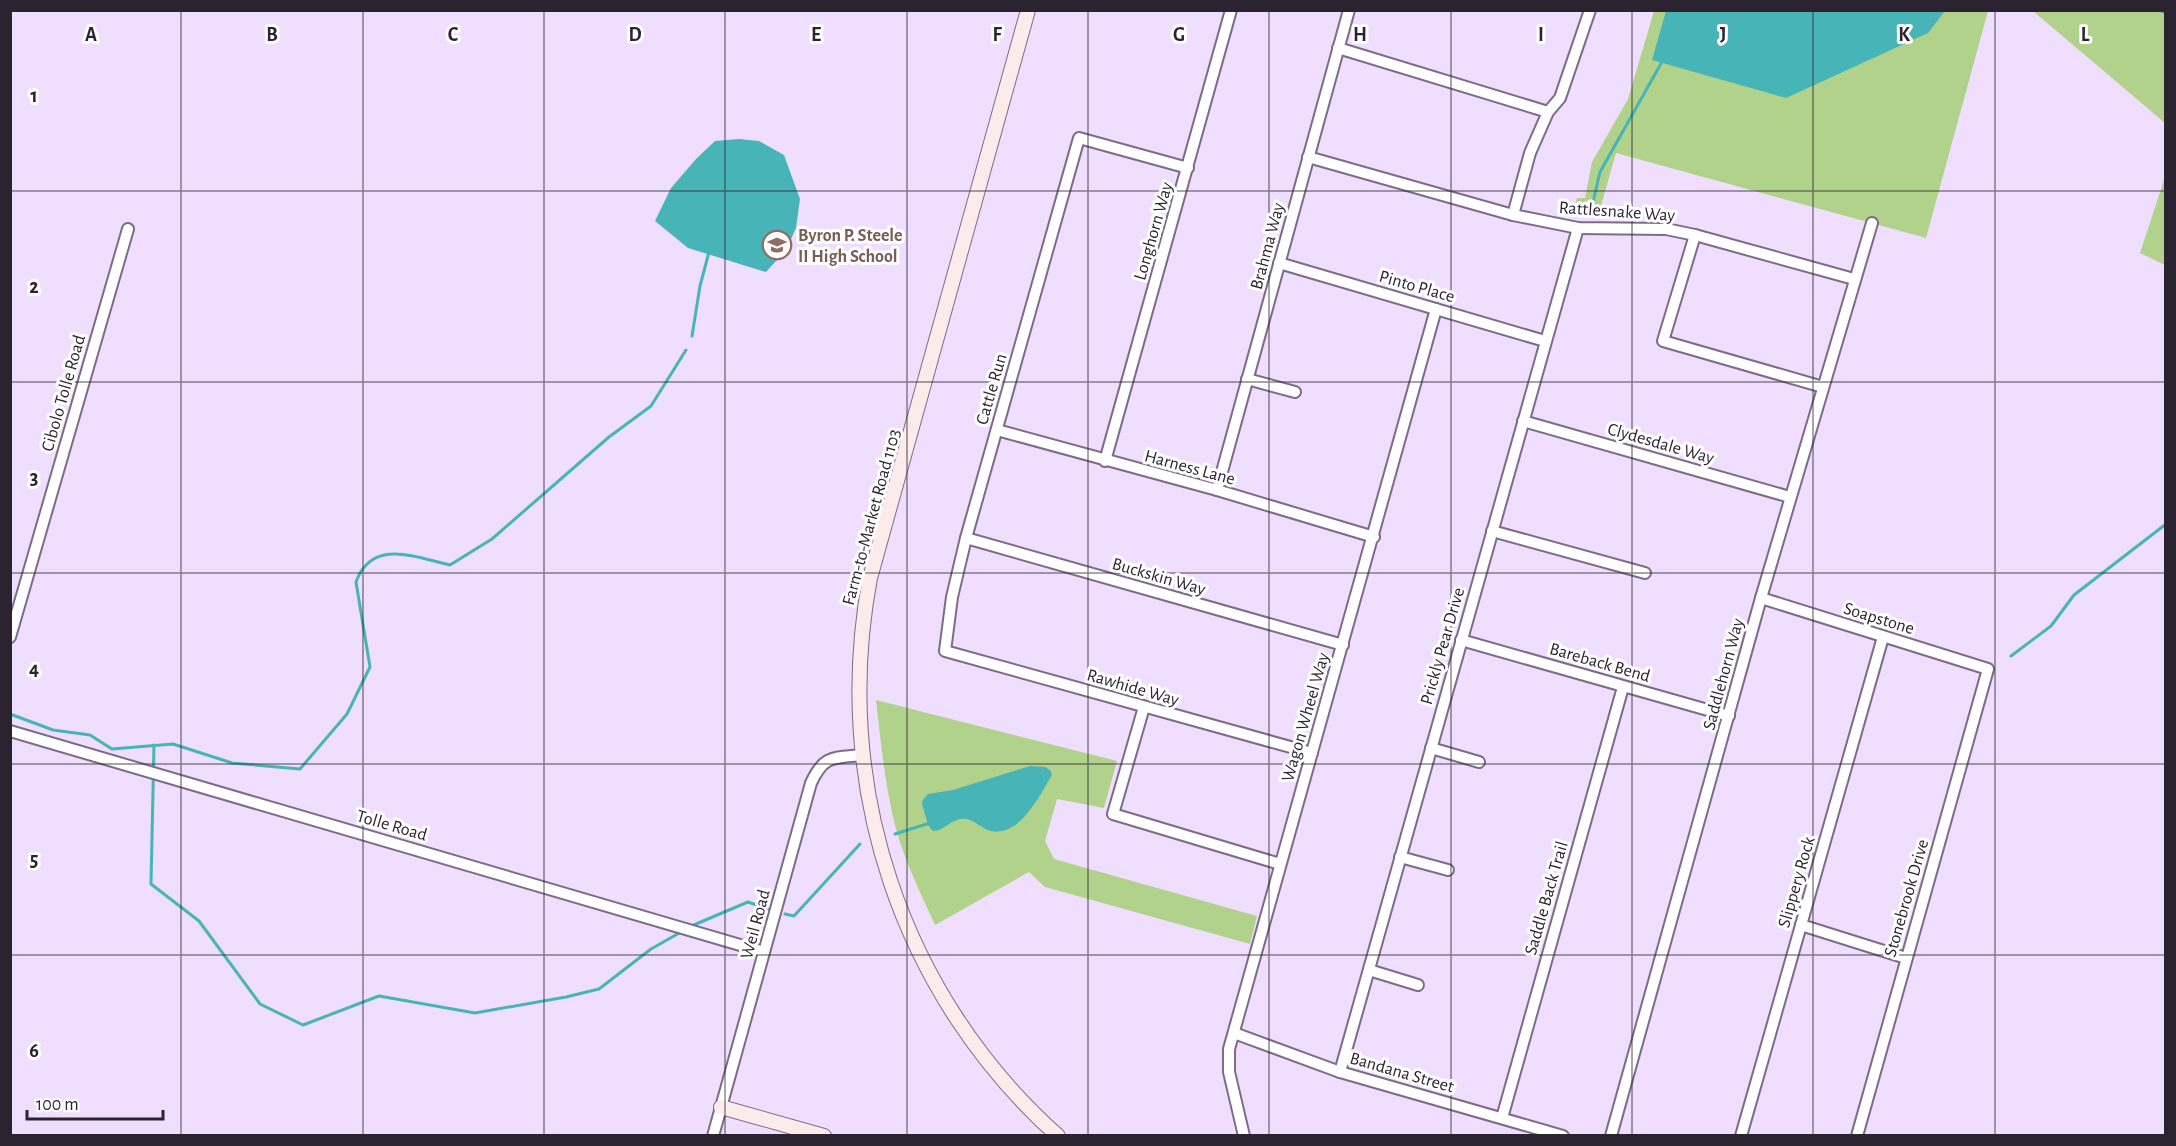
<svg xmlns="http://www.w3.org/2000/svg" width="2176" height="1146" font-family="'Alegreya Sans',sans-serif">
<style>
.green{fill:#b1d28b}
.water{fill:#47b4b7}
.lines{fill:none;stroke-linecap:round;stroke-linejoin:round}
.stream{stroke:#47b4b7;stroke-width:3}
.minor-casing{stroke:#7c6c88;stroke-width:14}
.secondary-casing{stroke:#7c6c88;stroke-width:16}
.minor{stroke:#fff;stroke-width:10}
.secondary{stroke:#fcebeb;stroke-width:14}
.grid{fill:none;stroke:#2b2430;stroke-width:1.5;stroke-opacity:0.55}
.labels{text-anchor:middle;stroke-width:6;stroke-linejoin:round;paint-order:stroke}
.street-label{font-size:18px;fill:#2b2430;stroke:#fff}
.education-label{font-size:18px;font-weight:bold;fill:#785e54;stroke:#fff;text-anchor:start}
.grid-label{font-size:20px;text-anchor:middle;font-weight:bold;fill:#2b2430;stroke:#fff;stroke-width:6;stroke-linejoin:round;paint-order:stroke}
</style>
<rect width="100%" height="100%" fill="#f0defe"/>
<g class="green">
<path d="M1654 11H1988L1926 238 1616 153 1598 216 1589 209 1580 210 1573 216 1577 198H1585L1592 162 1628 99Z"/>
<path d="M2033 11H2165V123Z"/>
<path d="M2165 177 2166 265H2165L2140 253Z"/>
<path d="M876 700 1117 761 1104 808 1057 799 1045 841 1054 859 1257 916 1250 944 1045 887 1029 872 935 925C921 894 905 862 896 829 885 787 881 743 876 700Z"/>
</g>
<g class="water">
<path d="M1666 11V10L1945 11 1928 33 1786 98 1652 60Z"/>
<path d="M739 139 759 141 784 155 800 199 796 228 786 250 766 272 688 248 655 221 671 188 696 159 715 141Z"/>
<path d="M1030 766 1045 767 1050 770 1052 775C1040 795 1020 837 991 831 982 829 975 820 966 819 952 817 946 831 933 831L928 825 922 804V801L928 794 953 790Z"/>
</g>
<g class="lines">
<g class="stream">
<path d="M2159 10 2166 13"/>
<path d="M1593 202 1600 172 1663 60"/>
<path d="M692 336 700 286 709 252"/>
<path d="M2011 656 2051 626 2074 595 2166 524"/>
<path d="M10 714 53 730 90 735 112 749 173 744 232 763 300 769 347 714 370 667 356 582C372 538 415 557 450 565L492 539 609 437 651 406 686 350"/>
<path d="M154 745 151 884 199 921 260 1004 303 1025 379 996 475 1013 566 997 599 989 651 949 681 932"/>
<path d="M895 834 930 823"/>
<path d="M785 914 794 916 860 844"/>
<path d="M689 927 748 902 768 909"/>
</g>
<g class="minor-casing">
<g id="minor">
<path d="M1338 48 1548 112"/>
<path d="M1308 157 1513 215 1578 228 1666 229 1695 235 1854 279"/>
<path d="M1188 168 1079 138 966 538 952 597 945 651 1312 753"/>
<path d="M1513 215 1530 153 1548 112 1560 98 1590 10"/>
<path d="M1695 235 1663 341 1823 387"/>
<path d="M1279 263 1545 341"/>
<path d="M1247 379 1295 392"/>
<path d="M1523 421 1790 497"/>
<path d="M997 430 1217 490 1374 537"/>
<path d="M1105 461 1231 10"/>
<path d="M1217 490 1349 10"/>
<path d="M1492 531 1645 573"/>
<path d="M966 538 1343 645"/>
<path d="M1761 598 1988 669 1857 1136"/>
<path d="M10 637 128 229"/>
<path d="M1461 640 1729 716"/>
<path d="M1144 707 1113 814 1280 864"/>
<path d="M10 731 764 952"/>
<path d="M1431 748 1479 762"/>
<path d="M1400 857 1448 870"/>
<path d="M1801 925 1906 958"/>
<path d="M1369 970 1418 985"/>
<path d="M1234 1033 1340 1072 1563 1136"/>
<path d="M1340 1072 1578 228"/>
<path d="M1502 1118 1623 687"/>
<path d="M713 1136 811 783C824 755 833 758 861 755"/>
<path d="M1244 1136 1229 1072V1049L1436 309"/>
<path d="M1611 1136 1761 598 1872 223"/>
<path d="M1741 1136 1883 637"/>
</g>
</g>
<g class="secondary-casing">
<g id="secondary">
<path d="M1028 10 870 578C831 784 901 996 1058 1136"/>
<path d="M721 1107 824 1136"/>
</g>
</g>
<use href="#minor" class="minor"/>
<use href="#secondary" class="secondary"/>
</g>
<path class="grid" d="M181 10V1136M363 10V1136M544 10V1136M725 10V1136M907 10V1136M1088 10V1136M1269 10V1136M1451 10V1136M1632 10V1136M1813 10V1136M1995 10V1136M10 191H2166M10 382H2166M10 573H2166M10 764H2166M10 955H2166"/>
<defs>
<g id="school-ring" transform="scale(1.5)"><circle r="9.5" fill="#fff" stroke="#8d6e63" stroke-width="1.5"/><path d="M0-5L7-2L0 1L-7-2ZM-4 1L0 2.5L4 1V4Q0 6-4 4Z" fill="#8d6e63"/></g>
</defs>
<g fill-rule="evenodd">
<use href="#school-ring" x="777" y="245"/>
</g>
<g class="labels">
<g class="street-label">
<text transform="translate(1617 211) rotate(4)" y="6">Rattlesnake Way</text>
<text transform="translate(1153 231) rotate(-74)" y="6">Longhorn Way</text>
<text transform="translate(1267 246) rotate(-75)" y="6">Brahma Way</text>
<text transform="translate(1417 286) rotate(16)" y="6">Pinto Place</text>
<text transform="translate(991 389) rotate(-74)" y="6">Cattle Run</text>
<text transform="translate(63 393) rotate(-74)" y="6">Cibolo Tolle Road</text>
<text transform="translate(1661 443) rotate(16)" y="6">Clydesdale Way</text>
<text transform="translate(1190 467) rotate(15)" y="6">Harness Lane</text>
<text transform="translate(871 517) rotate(-75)" y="6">Farm-to-Market Road 1103</text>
<text transform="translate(1159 576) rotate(16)" y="6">Buckskin Way</text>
<text transform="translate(1879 618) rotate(17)" y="6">Soapstone</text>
<text transform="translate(1442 646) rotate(-74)" y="6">Prickly Pear Drive</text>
<text transform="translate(1600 662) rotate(16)" y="6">Bareback Bend</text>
<text transform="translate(1723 674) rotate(-75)" y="6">Saddlehorn Way</text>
<text transform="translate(1133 687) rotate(16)" y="6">Rawhide Way</text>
<text transform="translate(1305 717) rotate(-74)" y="6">Wagon Wheel Way</text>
<text transform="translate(392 825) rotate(16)" y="6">Tolle Road</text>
<text transform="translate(1796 882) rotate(-74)" y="6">Slippery Rock</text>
<text transform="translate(1546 898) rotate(-74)" y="6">Saddle Back Trail</text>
<text transform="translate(1906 898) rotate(-74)" y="6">Stonebrook Drive</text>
<text transform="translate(755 924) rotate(-75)" y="6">Weil Road</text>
<text transform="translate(1402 1072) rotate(16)" y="6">Bandana Street</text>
</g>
<g class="education-label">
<text x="798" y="241">Byron P. Steele<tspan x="798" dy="21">II High School</tspan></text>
</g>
</g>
<g class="grid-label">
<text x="91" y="41">A</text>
<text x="272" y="41">B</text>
<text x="453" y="41">C</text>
<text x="635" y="41">D</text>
<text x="816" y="41">E</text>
<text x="997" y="41">F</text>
<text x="1179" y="41">G</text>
<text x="1360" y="41">H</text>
<text x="1541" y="41">I</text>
<text x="1723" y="41">J</text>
<text x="1904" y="41">K</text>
<text x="2085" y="41">L</text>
<text x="34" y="102">1</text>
<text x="34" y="293">2</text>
<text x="34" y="484">3</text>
<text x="34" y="675">4</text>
<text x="34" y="866">5</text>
<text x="34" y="1057">6</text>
</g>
<rect width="2176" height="1146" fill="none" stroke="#2b2430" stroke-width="24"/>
<path d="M27 1110v9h136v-9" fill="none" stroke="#2b2430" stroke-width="3"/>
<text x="36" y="1110" font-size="18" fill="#2b2430" stroke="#ffffff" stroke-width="4.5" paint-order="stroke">100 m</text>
</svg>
